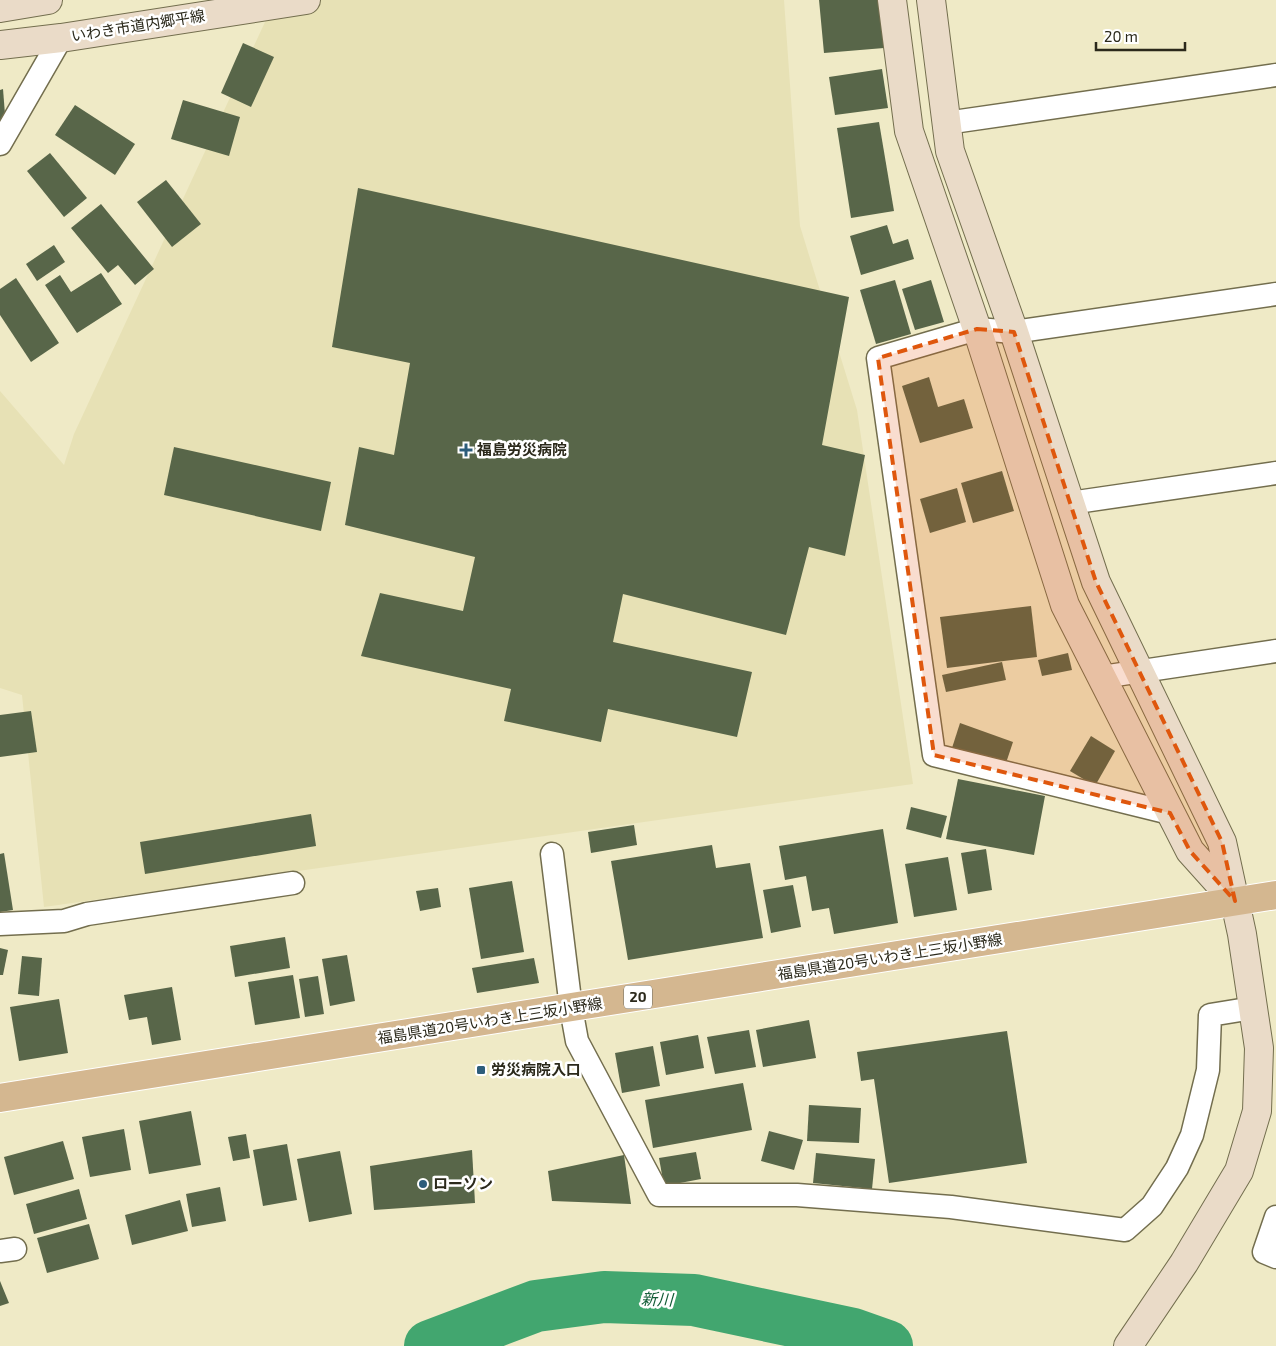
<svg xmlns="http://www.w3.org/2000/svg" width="1276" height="1346" font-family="'Exo 2','Noto Sans JP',sans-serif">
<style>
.built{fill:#e7e1b5}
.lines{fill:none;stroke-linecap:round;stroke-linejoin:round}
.river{stroke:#42a66f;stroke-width:52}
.building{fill:#586649}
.street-casing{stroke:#736e4e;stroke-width:25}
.secondary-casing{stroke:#736e4e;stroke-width:30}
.primary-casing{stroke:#fff;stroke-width:30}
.street{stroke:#fff;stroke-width:22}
.secondary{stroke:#eadbc8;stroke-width:28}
.primary{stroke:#d4b790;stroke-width:28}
.marked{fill:#df570d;fill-opacity:0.2;stroke:#df570d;stroke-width:4;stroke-dasharray:10 6;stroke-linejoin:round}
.poi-dot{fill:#2d5d7b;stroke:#fff;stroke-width:2}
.labels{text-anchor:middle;stroke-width:5;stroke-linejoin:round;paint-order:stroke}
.shield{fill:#fff;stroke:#6b695f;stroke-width:1}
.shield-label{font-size:14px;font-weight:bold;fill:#2b291b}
.street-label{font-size:15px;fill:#2b291b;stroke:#fff}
.poi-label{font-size:15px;font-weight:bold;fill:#2b291b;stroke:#fff;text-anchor:start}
.water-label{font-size:16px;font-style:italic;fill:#125c37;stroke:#fff}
</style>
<rect width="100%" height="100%" fill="#efeac6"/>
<path class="built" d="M316 0H784L800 226 857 410 913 784 44 907 22 695 0 688V391L64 465 74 434 272 7Z"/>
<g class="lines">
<path class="river" d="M430 1346 536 1306 604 1297 694 1300 853 1334 887 1346"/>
</g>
<g class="building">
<path d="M819 0H880L884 48 824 53Z"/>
<path d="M243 43 274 57 251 107 221 93Z"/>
<path d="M882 69 888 108 835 115 829 77Z"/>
<path d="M3 89 6 127H0V90Z"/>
<path d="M183 100 240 117 229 156 171 139Z"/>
<path d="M75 105 135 144 115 175 55 135Z"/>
<path d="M879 122 894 211 851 218 837 128Z"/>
<path d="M50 153 87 198 64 217 27 171Z"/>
<path d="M166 180 201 224 172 247 137 202Z"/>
<path d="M358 188 849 297 822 445 865 455 845 556 809 547 786 635 623 594 613 642 752 672 737 737 608 709 601 742 504 721 511 689 361 656 380 593 463 611 475 557 345 525 359 447 394 455 410 363 332 347Z"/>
<path d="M101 204 154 269 135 285 118 265 108 273 71 228Z"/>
<path d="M887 225 893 244 908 239 914 259 861 275 850 236Z"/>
<path d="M54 245 65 262 37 281 26 264Z"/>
<path d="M101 273 122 304 77 333 45 285 60 275 71 292Z"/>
<path d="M16 278 59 343 31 362 0 315V289Z"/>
<path d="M895 280 911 334 876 344 860 290Z"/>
<path d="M931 280 944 322 915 330 902 289Z"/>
<path d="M929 377 938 407 964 399 973 428 920 443 902 386Z"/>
<path d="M174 447 331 482 321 531 164 495Z"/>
<path d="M1002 471 1014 511 973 523 961 483Z"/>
<path d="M957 488 966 522 930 533 920 499Z"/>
<path d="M1031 606 1037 657 947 668 940 617Z"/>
<path d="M1068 653 1072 670 1042 676 1038 660Z"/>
<path d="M1002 662 1006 680 946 692 942 675Z"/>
<path d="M31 711 37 752 0 757V715Z"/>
<path d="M960 723 1013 742 1005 766 952 748Z"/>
<path d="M1091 736 1115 751 1095 786 1070 771Z"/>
<path d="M958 779 1045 796 1034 855 946 839Z"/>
<path d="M911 807 947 816 941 838 906 829Z"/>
<path d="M311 814 316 846 145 874 140 842Z"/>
<path d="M634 825 637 845 591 853 588 832Z"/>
<path d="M883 829 898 923 834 934 829 908 812 911 806 876 785 880 779 846Z"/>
<path d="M712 845 716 868 750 863 763 938 628 960 611 861Z"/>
<path d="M986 849 992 890 968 894 961 853Z"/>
<path d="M4 853 13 910 0 912V854Z"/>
<path d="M948 857 957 910 914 917 905 864Z"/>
<path d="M512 881 524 952 481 959 469 888Z"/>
<path d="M793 885 801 927 771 933 763 890Z"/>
<path d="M438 888 441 907 420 911 416 891Z"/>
<path d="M285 937 290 968 235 977 230 946Z"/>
<path d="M0 948 8 950 3 975H0Z"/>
<path d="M347 955 355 1001 330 1006 322 959Z"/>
<path d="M22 956 42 958 39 996 18 994Z"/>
<path d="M534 958 539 983 477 993 472 968Z"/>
<path d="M293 975 300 1018 255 1025 248 982Z"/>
<path d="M318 976 324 1014 305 1017 299 979Z"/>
<path d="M172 987 181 1040 152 1045 147 1017 129 1020 124 995Z"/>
<path d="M59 999 68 1053 19 1061 10 1007Z"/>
<path d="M809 1020 816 1058 763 1067 756 1030Z"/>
<path d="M749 1030 756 1067 715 1074 707 1037Z"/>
<path d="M1007 1031 1027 1163 889 1183 874 1079 861 1081 857 1052Z"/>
<path d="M698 1035 704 1068 666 1075 660 1042Z"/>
<path d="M653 1046 660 1086 622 1093 615 1053Z"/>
<path d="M743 1083 752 1130 653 1148 645 1100Z"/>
<path d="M809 1105 861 1108 859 1143 807 1141Z"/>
<path d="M191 1111 201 1165 149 1174 139 1121Z"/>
<path d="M124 1129 131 1170 90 1177 82 1137Z"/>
<path d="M769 1131 803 1140 794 1170 761 1161Z"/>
<path d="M246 1134 250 1158 233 1161 228 1137Z"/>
<path d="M63 1141 74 1179 14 1195 4 1157Z"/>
<path d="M287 1144 297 1200 263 1206 253 1150Z"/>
<path d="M472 1150 475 1203 374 1210 370 1166Z"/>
<path d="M340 1151 352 1214 309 1222 297 1159Z"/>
<path d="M696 1152 701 1179 664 1186 659 1158Z"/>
<path d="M816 1153 875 1159 872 1189 813 1183Z"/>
<path d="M624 1155 631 1204 552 1201 548 1171Z"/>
<path d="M220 1187 226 1221 192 1227 186 1194Z"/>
<path d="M79 1189 87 1219 34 1234 26 1204Z"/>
<path d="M180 1200 188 1231 132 1245 125 1215Z"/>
<path d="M89 1224 99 1259 47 1273 37 1238Z"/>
<path d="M0 1281 9 1303 0 1306Z"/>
</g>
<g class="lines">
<g class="street-casing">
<g id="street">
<path d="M946 123 1276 75"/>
<path d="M0 144 61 38"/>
<path d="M1070 503 1276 473"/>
<path d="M1102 677 1276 651"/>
<path d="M1170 813 934 755 878 358 977 329 1014 332 1276 294"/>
<path d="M552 854 571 1008 577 1041 659 1195H797L951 1207 1125 1230 1152 1206 1177 1168 1192 1135 1208 1070 1210 1015 1253 1008"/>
<path d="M0 924 64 921 87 914 293 883"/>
<path d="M1276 1217 1264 1252 1276 1257"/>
<path d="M0 1251 15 1249"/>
</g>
</g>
<g class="secondary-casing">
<g id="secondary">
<path d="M892 0 909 131 977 329 1065 605 1190 851 1234 900"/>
<path d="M931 0 950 151 1014 332 1096 582 1222 842 1242 934 1259 1048 1257 1111 1239 1171 1184 1263 1128 1346"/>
<path d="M0 8 48 0"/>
<path d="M0 45 61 38 306 0"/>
</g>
</g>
<g class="primary-casing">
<path id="primary" d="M0 1098 1276 895"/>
</g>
<use href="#street" class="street"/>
<use href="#secondary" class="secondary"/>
<use href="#primary" class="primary"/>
</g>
<path class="marked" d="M977 329 1014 332 1096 582 1222 842 1235 901 1190 851 1170 813 934 755 878 358Z"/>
<g class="poi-dot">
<path d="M463.5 442.5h5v5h5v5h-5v5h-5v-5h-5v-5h5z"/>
<rect x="476" y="1065" width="10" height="10" rx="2.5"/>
<circle cx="423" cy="1184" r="5"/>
</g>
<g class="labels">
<rect class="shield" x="624" y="985.5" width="28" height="23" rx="4"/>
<g class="shield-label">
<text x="638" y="1002">20</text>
</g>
<g class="street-label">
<text transform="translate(138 26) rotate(-9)" y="5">いわき市道内郷平線</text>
<text transform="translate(890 957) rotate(-9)" y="5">福島県道20号いわき上三坂小野線</text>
<text transform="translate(490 1021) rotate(-9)" y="5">福島県道20号いわき上三坂小野線</text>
</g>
<g class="poi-label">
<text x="477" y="455">福島労災病院</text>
<text x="491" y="1075">労災病院入口</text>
<text x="433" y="1189">ローソン</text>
</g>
<g class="water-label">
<text transform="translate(657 1299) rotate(2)" y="6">新川</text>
</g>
</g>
<path d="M1096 42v8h89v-8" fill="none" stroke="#2b291b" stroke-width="2.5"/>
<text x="1104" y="42" font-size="15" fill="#2b291b" stroke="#ffffff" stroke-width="4" paint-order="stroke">20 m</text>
</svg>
